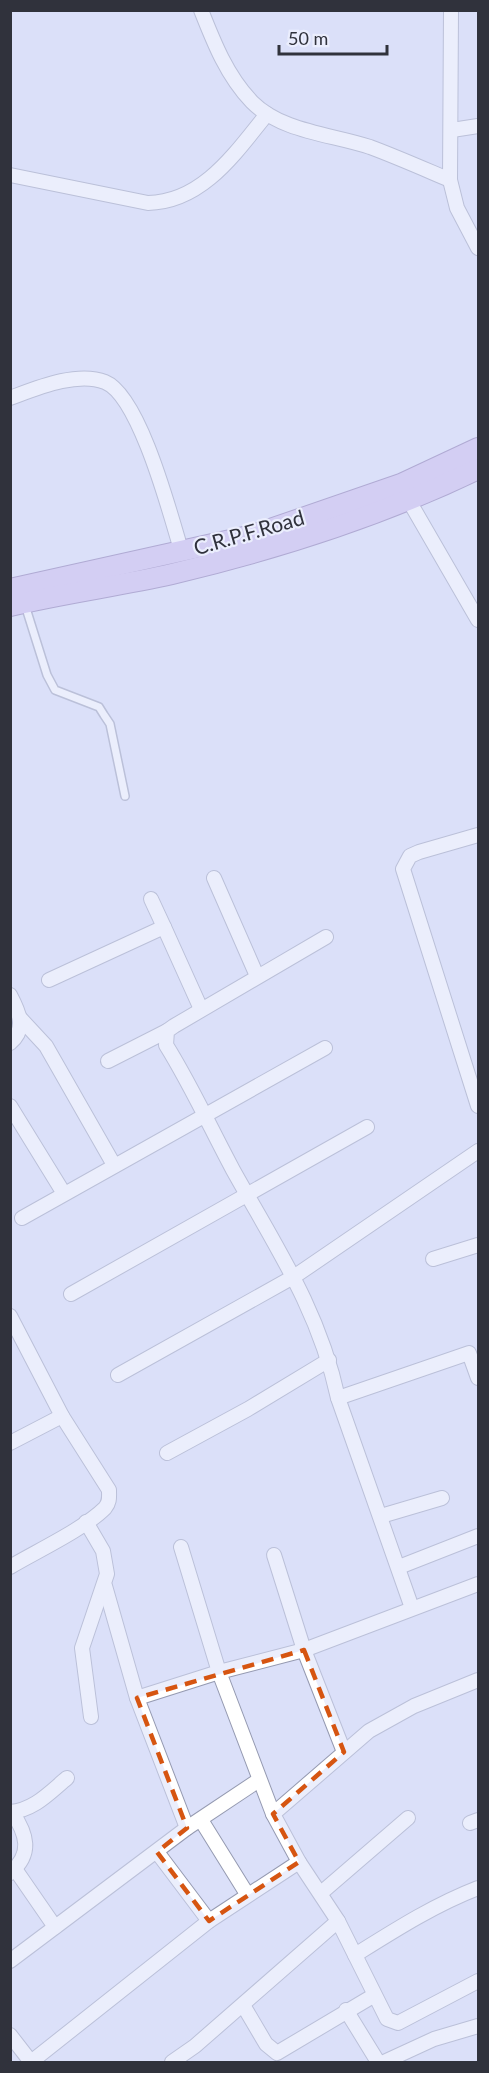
<svg xmlns="http://www.w3.org/2000/svg" width="489" height="2073" font-family="Lato,sans-serif">
<style>
.lines{fill:none;stroke-linecap:round;stroke-linejoin:round}
.service-casing{stroke:#959ab1;stroke-width:10}
.minor-casing{stroke:#959ab1;stroke-width:16}
.primary-casing{stroke:#7d6aa5;stroke-width:22}
.service{stroke:#fff;stroke-width:7}
.minor{stroke:#fff;stroke-width:14}
.primary{stroke:#cab8eb;stroke-width:20}
.marked{fill:none;stroke:#d65511;stroke-width:4.5;stroke-dasharray:12 8;stroke-linejoin:round}
.labels{text-anchor:middle;stroke-width:4.5;stroke-linejoin:round;paint-order:stroke}
.street-label{font-size:21px;fill:#30323c;stroke:#ebeefd}
</style>
<rect width="100%" height="100%" fill="#dbe0f9"/>
<g class="lines">
<g class="service-casing">
<path id="service" d="M25 605 47 675 55 690 99 707 104 715 110 724 125 796"/>
</g>
<g class="minor-casing">
<g id="minor">
<path d="M201 10C214 43 227 76 252 102 282 132 331 134 370 147 397 157 424 169 450 180"/>
<path d="M451 10 450 180 457 208 478 248"/>
<path d="M452 130 478 126"/>
<path d="M10 175 148 203C203 202 236 152 267 114"/>
<path d="M10 398C37 388 77 371 105 382 140 396 171 517 182 553"/>
<path d="M408 499 478 620"/>
<path d="M478 835 419 852 410 856 403 869 478 1106"/>
<path d="M214 878 257 976"/>
<path d="M151 899 164 927"/>
<path d="M326 937 174 1026 167 1031 166 1045C191 1085 211 1129 233 1170 276 1247 319 1310 338 1398L469 1353 478 1378"/>
<path d="M49 980 164 927 201 1009"/>
<path d="M10 995C19 1012 27 1029 10 1043"/>
<path d="M20 1018 46 1046 114 1165"/>
<path d="M108 1061 167 1031"/>
<path d="M10 1106 63 1192"/>
<path d="M22 1218 325 1048"/>
<path d="M433 1259 478 1245"/>
<path d="M71 1294 367 1127"/>
<path d="M10 1316 62 1416 109 1490C109 1497 110 1502 105 1508 84 1529 37 1551 10 1567"/>
<path d="M118 1375 295 1276 478 1151"/>
<path d="M338 1398 412 1608"/>
<path d="M10 1443 62 1416"/>
<path d="M167 1453 248 1409 329 1360"/>
<path d="M381 1516 442 1498"/>
<path d="M86 1522 103 1551 107 1574 82 1648 91 1717"/>
<path d="M181 1547 219 1672 273 1814 299 1862 338 1921 387 2019 398 2023 478 1981"/>
<path d="M274 1555 304 1650 344 1752"/>
<path d="M399 1567 478 1536"/>
<path d="M105 1586 137 1698 187 1828"/>
<path d="M137 1698 219 1672 304 1650 478 1584"/>
<path d="M10 1812C34 1810 49 1793 67 1778"/>
<path d="M273 1814 369 1731 414 1706 478 1680"/>
<path d="M201 1820 247 1894"/>
<path d="M470 1823 478 1820"/>
<path d="M157 1852 209 1921"/>
<path d="M15 1869 55 1927"/>
<path d="M10 1873C33 1854 27 1834 12 1812"/>
<path d="M321 1893 408 1818"/>
<path d="M355 1955C395 1930 434 1905 478 1888"/>
<path d="M10 1961 187 1828 259 1780"/>
<path d="M243 2005 266 2044 277 2053 373 1996"/>
<path d="M346 2010 378 2062"/>
<path d="M10 2035 31 2062"/>
<path d="M31 2062 209 1921 299 1862"/>
<path d="M172 2062 195 2046 338 1921"/>
<path d="M384 2062 434 2039 478 2026"/>
</g>
</g>
<g class="primary-casing">
<g id="primary">
<path d="M10 589 253 535 401 484 478 448"/>
<path d="M10 606C64 593 119 586 172 574 277 549 381 516 478 469"/>
</g>
</g>
<use href="#service" class="service"/>
<use href="#minor" class="minor"/>
<use href="#primary" class="primary"/>
</g>
<path d="M0 0H489V2073H0ZM304 1650 344 1752 273 1814 299 1862 209 1921 157 1852 187 1828 137 1698Z" fill="#dbe0f9" fill-opacity=".55" fill-rule="evenodd"/>
<path class="marked" d="M304 1650 344 1752 273 1814 299 1862 209 1921 157 1852 187 1828 137 1698Z"/>
<g class="labels">
<g class="street-label">
<text transform="translate(249 533) rotate(-16)" y="7">C.R.P.F.Road</text>
</g>
</g>
<rect width="489" height="2073" fill="none" stroke="#30323c" stroke-width="24"/>
<path d="M279 45v9h108v-9" fill="none" stroke="#30323c" stroke-width="3"/>
<text x="288" y="45" font-size="18" fill="#30323c" stroke="#ebeefd" stroke-width="4.5" paint-order="stroke">50 m</text>
</svg>
